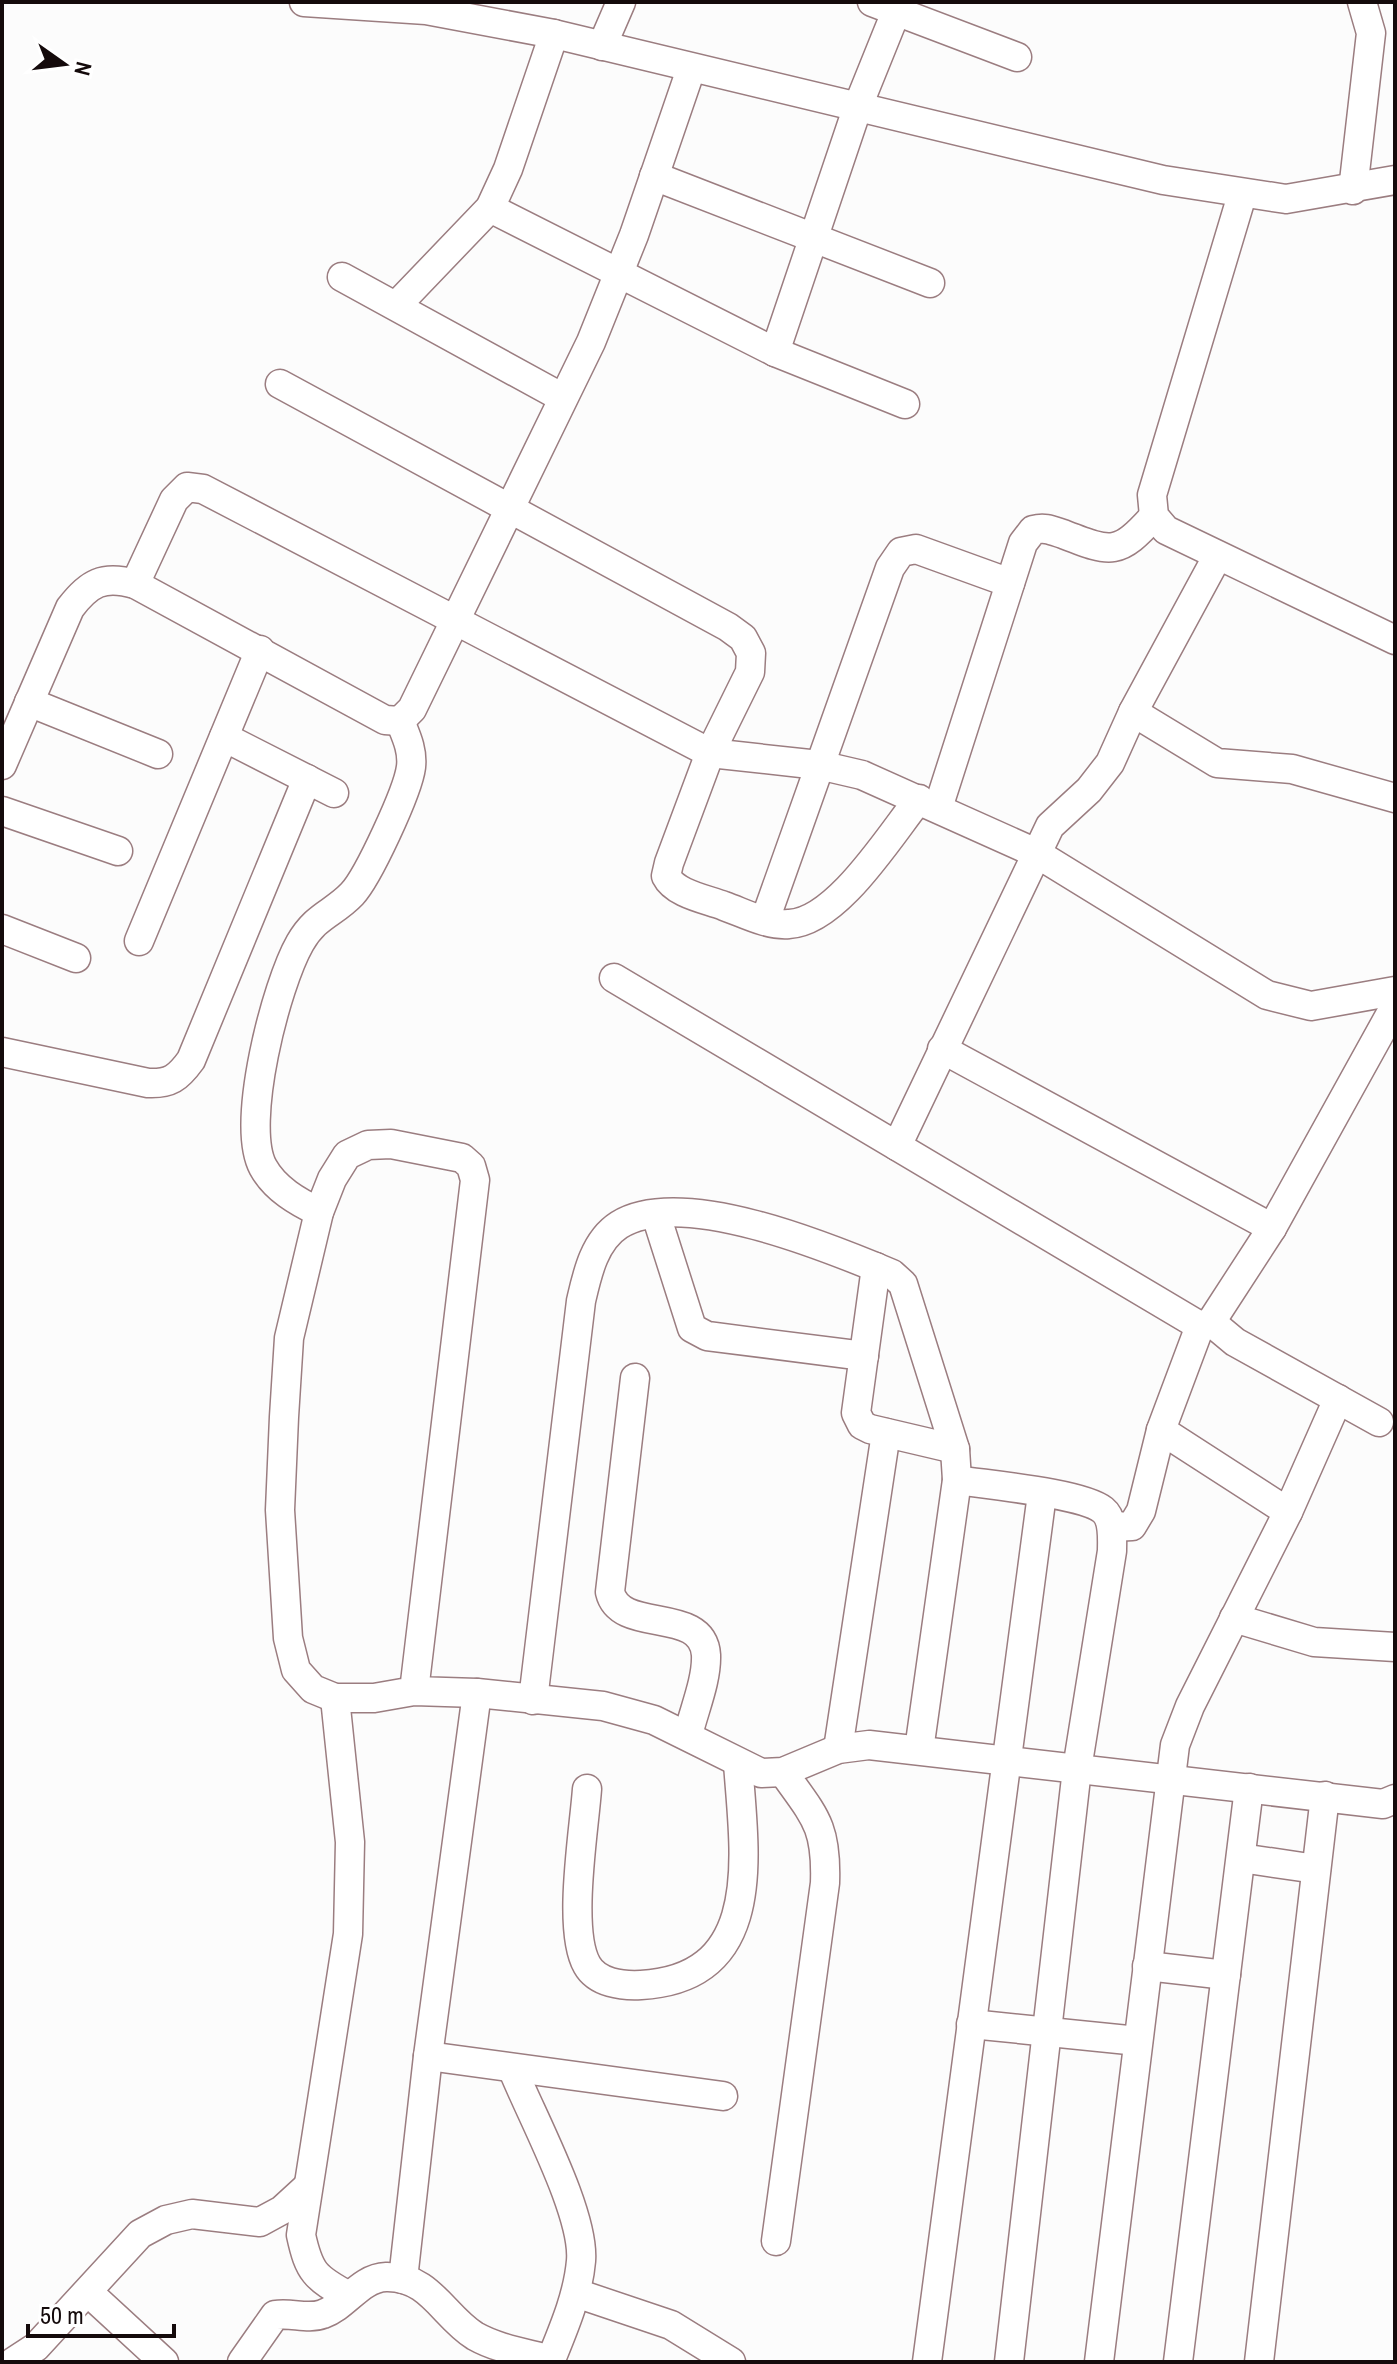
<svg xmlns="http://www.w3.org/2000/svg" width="1397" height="2364" font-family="'Archivo Narrow',sans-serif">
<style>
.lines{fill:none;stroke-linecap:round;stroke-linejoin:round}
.minor-casing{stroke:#9b7d80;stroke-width:31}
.minor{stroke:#fff;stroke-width:28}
</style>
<rect width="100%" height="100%" fill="#fcfcfc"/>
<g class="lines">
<g class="minor-casing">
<g id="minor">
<path d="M304 2 426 10 554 34 1163 180 1286 199 1395 180"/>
<path d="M872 2 1017 57"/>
<path d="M602 46 621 2"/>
<path d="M654 176 930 283"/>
<path d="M1353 190 1371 33 1362 2"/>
<path d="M1242 195 1152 495 1154 516 1166 530 1395 640"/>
<path d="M490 208 775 352 905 404"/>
<path d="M342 277 563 398"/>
<path d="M397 305 490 208 508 169 554 34"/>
<path d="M775 352 858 106 900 2"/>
<path d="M280 384 728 627 743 638 751 653 750 672 710 753 669 863 666 876C675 894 706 899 724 906 744 913 768 926 789 924 837 922 890 835 919 799"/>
<path d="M135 584 174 500 187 487 203 489 710 753 819 765 862 775 1036 853 1267 995 1311 1006 1395 991"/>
<path d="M29 702 158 754"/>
<path d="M1133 712 1217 763 1292 769 1395 798"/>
<path d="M224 737 334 793"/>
<path d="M2 765 70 608C89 583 103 575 135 584L385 720 400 721 412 709 591 342 634 235 691 69"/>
<path d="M938 808 1023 543 1033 530C1045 527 1051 530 1063 534 1112 553 1118 556 1154 516"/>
<path d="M2 811 118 851"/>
<path d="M765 920 890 568 901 552 916 549 1010 583"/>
<path d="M2 929 76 958"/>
<path d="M139 941 260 650"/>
<path d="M614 978 1200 1326 1211 1322 1272 1228 1395 1006"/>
<path d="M942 1049 1272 1228"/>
<path d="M2 1052 148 1083C170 1084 178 1078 191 1060L307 779"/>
<path d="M897 1146 1050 826 1089 790 1110 763 1133 712 1217 557"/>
<path d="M319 1212C298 1202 275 1189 263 1167 240 1124 276 985 300 943 316 915 333 914 352 894 368 877 408 791 411 767 413 750 406 736 400 721"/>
<path d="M656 1215 692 1328 707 1336 864 1356"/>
<path d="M876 1267 856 1413 862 1425 870 1429 955 1449"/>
<path d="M1211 1322 1235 1342 1379 1422"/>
<path d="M635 1378 610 1592C620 1635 703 1605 706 1655 707 1680 694 1710 688 1735"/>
<path d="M1161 1430 1288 1512"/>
<path d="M957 1480C988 1485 1082 1493 1103 1510 1114 1519 1112 1538 1112 1551L1077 1769 1009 2362"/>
<path d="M1112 1527 1132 1526 1141 1511 1161 1430 1200 1326"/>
<path d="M1234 1618 1314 1642 1395 1647"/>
<path d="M414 1691 475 1180 471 1166 462 1158 391 1144 368 1145 347 1155 332 1179 319 1212 289 1338 284 1417 280 1510 288 1638 296 1670 313 1689 335 1698H374L414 1691 477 1693 603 1706 654 1720 761 1773 783 1772 838 1749 869 1745 1383 1804 1395 1799"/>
<path d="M335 1698 350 1842 348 1934 301 2235C309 2272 315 2278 349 2296"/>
<path d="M533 1700 581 1301C587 1275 594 1241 619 1225 681 1186 830 1248 892 1274L903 1284 955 1449 957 1480 919 1750"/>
<path d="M838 1749 886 1433"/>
<path d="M587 1789C584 1831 567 1930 587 1965 597 1983 622 1986 641 1985 767 1978 744 1851 738 1763"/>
<path d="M1241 1858 1316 1869"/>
<path d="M1147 1966 1226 1975"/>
<path d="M971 2024 1138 2041"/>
<path d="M428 2056 723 2096"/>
<path d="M513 2070C532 2117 585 2214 581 2261 578 2296 563 2330 550 2362"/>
<path d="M776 2241 825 1883C827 1826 815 1817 783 1772"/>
<path d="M403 2279 428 2056 477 1693"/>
<path d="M88 2292 164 2362"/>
<path d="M576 2293 671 2325 731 2362"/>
<path d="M13 2362 36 2347 140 2234 166 2220 192 2214 260 2222 282 2210 306 2188"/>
<path d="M242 2362 275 2315C292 2312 307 2320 323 2314 346 2306 360 2278 386 2277 430 2276 443 2316 475 2336 498 2349 526 2353 551 2360"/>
<path d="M927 2362 1042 1494"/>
<path d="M1099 2362 1175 1745 1190 1706 1288 1512 1338 1399"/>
<path d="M1178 2362 1249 1788"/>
<path d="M1259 2362 1325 1796"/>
</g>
</g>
<use href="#minor" class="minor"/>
</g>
<rect width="1397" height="2364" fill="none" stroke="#140a0b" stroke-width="8"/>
<g transform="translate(64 64) rotate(104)" stroke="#ffffff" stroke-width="6" paint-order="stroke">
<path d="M0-6L14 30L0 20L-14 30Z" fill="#140a0b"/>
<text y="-12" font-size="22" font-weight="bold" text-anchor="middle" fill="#140a0b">N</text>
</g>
<path d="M28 2324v12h146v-12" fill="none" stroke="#140a0b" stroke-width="4"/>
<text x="40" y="2324" font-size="24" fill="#140a0b" stroke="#ffffff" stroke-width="6" paint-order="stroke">50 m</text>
</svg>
